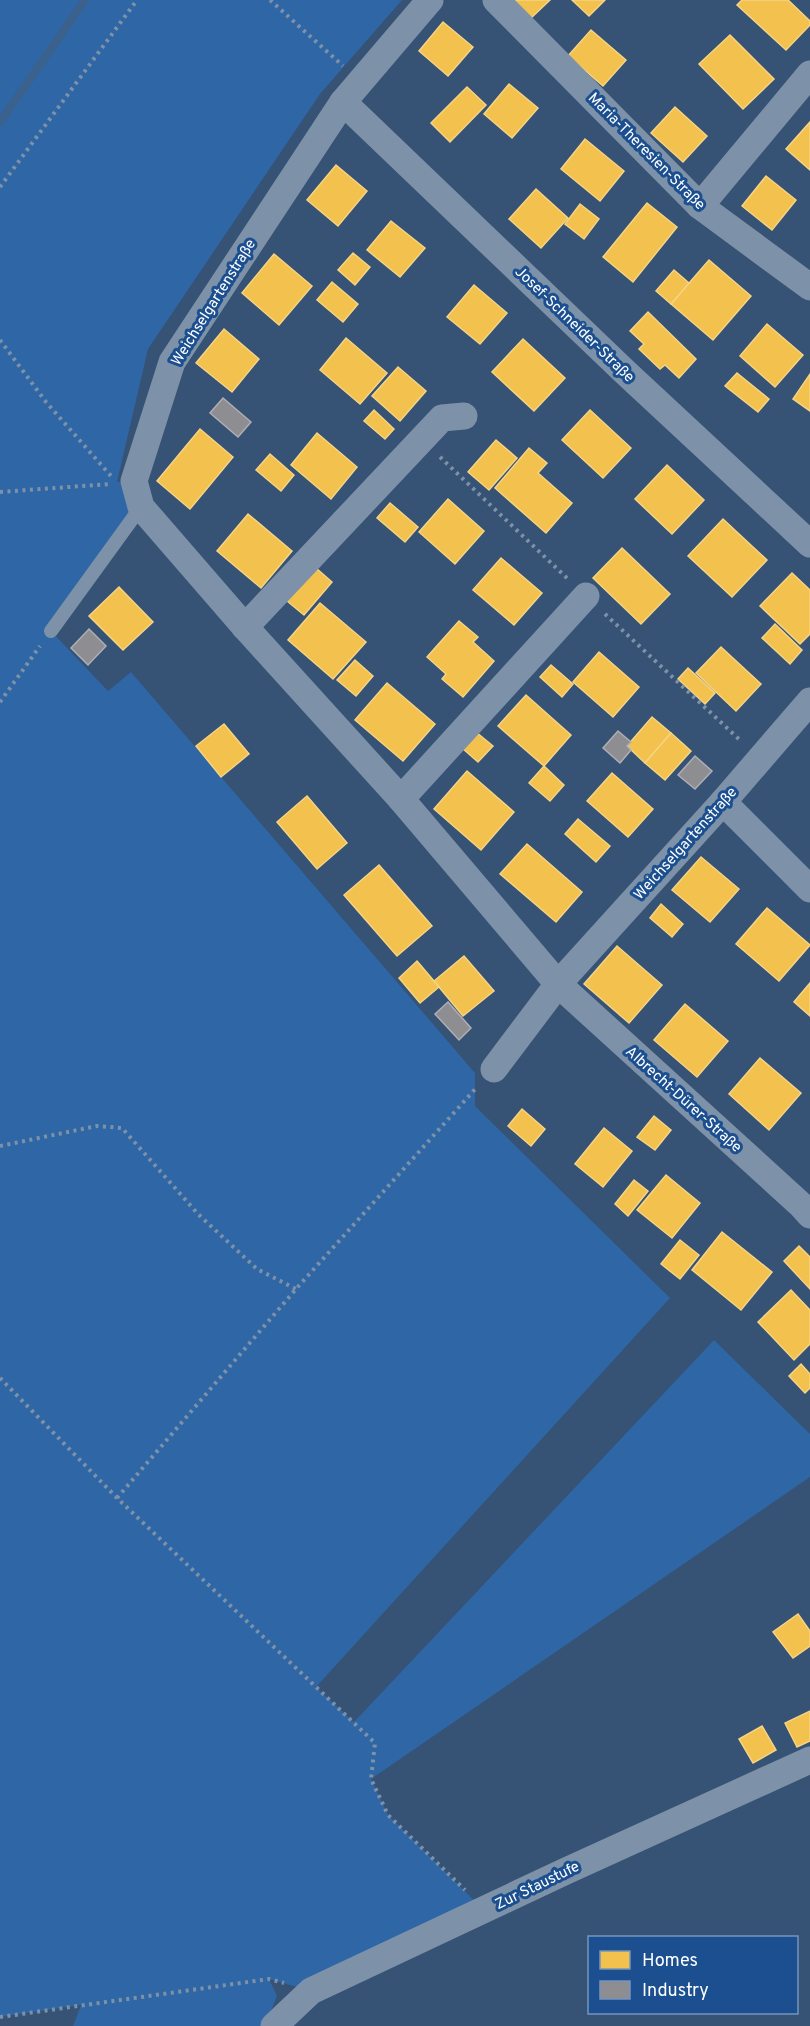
<svg xmlns="http://www.w3.org/2000/svg" width="810" height="2026" font-family="Overpass,sans-serif">
<style>
.green{fill:#2f66a5}
.homes{fill:#f2c14e;stroke:#f6d483;stroke-width:1.5}
.industry{fill:#8d8d92;stroke:#afafb3;stroke-width:1.5}
.lines{fill:none;stroke-linecap:round;stroke-linejoin:round}
.stream{stroke:#3b618d;stroke-width:8}
.path{stroke:#7d92a8;stroke-width:4;stroke-dasharray:3 4.5;stroke-linecap:butt}
.lane{stroke:#7d92a8;stroke-width:14}
.street{stroke:#7d92a8;stroke-width:27}
.labels{text-anchor:middle;stroke-width:6;stroke-linejoin:round;paint-order:stroke}
.street-label{font-size:15px;fill:#fff;stroke:#1b4f8f}
</style>
<rect width="100%" height="100%" fill="#365274"/>
<path class="green" d="M0 0H402L320 94 148 349 117 482 134 481 141 507 51 631 108 691 131 672 475 1073V1106L670 1298 316 1687 354 1722 714 1340 810 1434V1477L371 1779 388 1815 484 1910 311 1991 269 1979 277 1996 265 2026H73L81 2005 0 2017Z"/>
<g class="homes">
<path d="M511 0H550L530 19Z"/>
<path d="M572 0H605L589 16Z"/>
<path d="M742 0H788L810 21V25L786 50 737 5Z"/>
<path d="M443 22 473 47 448 76 419 51Z"/>
<path d="M591 30 626 60 603 86 568 56Z"/>
<path d="M730 35 774 79 743 109 699 64Z"/>
<path d="M509 84 538 108 512 138 484 114Z"/>
<path d="M467 87 486 105 450 142 431 123Z"/>
<path d="M675 107 707 136 683 162 651 133Z"/>
<path d="M810 122V170L786 149Z"/>
<path d="M585 139 624 171 600 201 561 169Z"/>
<path d="M336 165 367 191 338 226 307 200Z"/>
<path d="M766 176 796 200 772 230 742 206Z"/>
<path d="M536 189 568 218 541 248 509 219Z"/>
<path d="M647 203 677 227 633 282 603 257Z"/>
<path d="M580 204 599 219 584 239 565 224Z"/>
<path d="M391 221 425 248 400 277 367 250Z"/>
<path d="M353 253 370 267 355 285 338 270Z"/>
<path d="M274 254 312 286 279 325 242 293Z"/>
<path d="M709 260 751 296 713 340 671 304Z"/>
<path d="M674 270 689 283 671 304 656 291Z"/>
<path d="M332 282 358 304 343 322 317 300Z"/>
<path d="M474 285 507 313 480 344 447 317Z"/>
<path d="M648 312 696 359 679 378 665 365 660 369 639 349 644 344 630 331Z"/>
<path d="M767 324 803 355 775 387 740 356Z"/>
<path d="M224 329 259 359 232 392 196 363Z"/>
<path d="M346 338 387 373 360 404 320 370Z"/>
<path d="M523 339 565 378 534 411 492 372Z"/>
<path d="M398 367 426 391 400 421 372 396Z"/>
<path d="M737 373 769 399 758 412 725 386Z"/>
<path d="M810 374V411L793 399Z"/>
<path d="M374 410 394 429 385 439 364 421Z"/>
<path d="M590 410 631 448 603 478 562 440Z"/>
<path d="M200 429 233 457 190 509 157 481Z"/>
<path d="M317 433 357 467 331 499 291 465Z"/>
<path d="M496 440 517 458 489 490 468 472Z"/>
<path d="M529 448 547 463 538 473 572 503 546 533 495 488Z"/>
<path d="M270 454 294 475 281 491 256 470Z"/>
<path d="M667 465 704 500 672 534 635 499Z"/>
<path d="M448 499 484 531 455 564 419 532Z"/>
<path d="M390 503 418 527 405 542 377 518Z"/>
<path d="M248 514 292 551 261 588 217 551Z"/>
<path d="M723 519 767 560 732 597 688 556Z"/>
<path d="M622 548 670 594 641 624 593 578Z"/>
<path d="M501 558 542 593 514 625 473 590Z"/>
<path d="M316 568 332 582 304 615 287 601Z"/>
<path d="M792 573 810 590V634L800 644 760 606Z"/>
<path d="M119 587 153 622 123 650 89 616Z"/>
<path d="M320 603 366 642 333 679 288 640Z"/>
<path d="M459 621 478 637 473 642 494 661 463 697 442 679 446 674 427 657Z"/>
<path d="M775 624 802 650 790 664 762 638Z"/>
<path d="M721 647 761 684 736 711 696 673Z"/>
<path d="M599 652 639 687 613 717 573 682Z"/>
<path d="M355 660 373 676 356 696 337 680Z"/>
<path d="M551 665 573 684 562 697 540 677Z"/>
<path d="M688 668 715 693 705 704 678 679Z"/>
<path d="M387 683 435 724 403 761 355 720Z"/>
<path d="M526 695 571 735 544 766 498 726Z"/>
<path d="M652 717 671 733 645 763 627 746Z"/>
<path d="M224 724 249 754 221 777 196 746Z"/>
<path d="M476 732 493 746 478 762 462 748Z"/>
<path d="M671 733 691 751 665 780 645 763Z"/>
<path d="M544 766 564 785 550 801 529 783Z"/>
<path d="M467 771 514 812 481 850 434 809Z"/>
<path d="M612 773 653 809 628 837 587 801Z"/>
<path d="M307 796 347 843 317 869 277 822Z"/>
<path d="M578 819 610 846 596 862 565 834Z"/>
<path d="M527 844 582 892 556 922 500 874Z"/>
<path d="M701 857 739 889 710 922 672 890Z"/>
<path d="M379 865 432 926 397 956 344 895Z"/>
<path d="M661 904 683 924 672 937 650 918Z"/>
<path d="M767 908 810 945 779 981 736 944Z"/>
<path d="M617 946 662 985 629 1023 584 984Z"/>
<path d="M464 956 494 991 463 1016 434 981Z"/>
<path d="M417 961 439 987 420 1003 399 978Z"/>
<path d="M810 983V1016L794 1002Z"/>
<path d="M685 1004 728 1041 697 1077 654 1040Z"/>
<path d="M760 1058 801 1093 769 1130 729 1094Z"/>
<path d="M522 1109 545 1129 531 1146 508 1126Z"/>
<path d="M654 1116 671 1130 655 1150 637 1137Z"/>
<path d="M604 1128 632 1151 603 1187 575 1164Z"/>
<path d="M666 1175 700 1203 672 1238 637 1210Z"/>
<path d="M634 1180 648 1191 628 1216 615 1204Z"/>
<path d="M722 1232 772 1272 741 1310 692 1270Z"/>
<path d="M680 1240 699 1255 680 1279 661 1264Z"/>
<path d="M799 1246 810 1257V1289L784 1261Z"/>
<path d="M791 1290 810 1310V1344L794 1360 758 1322Z"/>
<path d="M801 1364 810 1374V1388L805 1393 789 1376Z"/>
<path d="M798 1614 810 1631V1646L793 1658 773 1632Z"/>
<path d="M810 1711V1741L797 1747 785 1723Z"/>
<path d="M762 1726 776 1750 753 1763 739 1739Z"/>
</g>
<g class="industry">
<path d="M223 398 251 422 238 437 210 413Z"/>
<path d="M89 629 106 646 88 665 71 648Z"/>
<path d="M618 731 631 742 627 746 631 750 620 763 603 748Z"/>
<path d="M695 756 712 771 695 789 678 775Z"/>
<path d="M448 1002 471 1028 459 1040 435 1014Z"/>
</g>
<g class="lines">
<path class="stream" d="M0 122 85 0"/>
<g class="path">
<path d="M270 0 343 66"/>
<path d="M0 187 137 0"/>
<path d="M0 340 46 402 111 476"/>
<path d="M440 457 569 580"/>
<path d="M0 492 110 484"/>
<path d="M605 614 742 742"/>
<path d="M0 702 40 646"/>
<path d="M0 1146 97 1126 122 1128 198 1214 257 1269 296 1289"/>
<path d="M0 1378 117 1498 375 1743 371 1779 388 1815 465 1890"/>
<path d="M117 1498 296 1289 477 1087"/>
<path d="M0 2017 269 1979 284 1983"/>
</g>
<path class="lane" d="M51 631 141 507"/>
<g class="street">
<path d="M430 0 343 102 172 362 134 481 141 507 245 627 401 799 558 984 801 1205 810 1215"/>
<path d="M496 0 700 206 810 287"/>
<path d="M343 102 625 372 810 544"/>
<path d="M700 206 810 74"/>
<path d="M245 627 442 418 464 416"/>
<path d="M401 799 586 596"/>
<path d="M723 802 810 889"/>
<path d="M494 1069 558 984 723 802 810 701"/>
<path d="M274 2026 311 1991 566 1871 810 1760"/>
</g>
</g>
<g class="labels">
<g class="street-label">
<text transform="translate(647 151) rotate(45)" y="5">Maria-Theresien-Straße</text>
<text transform="translate(213 302) rotate(-58)" y="5">Weichselgartenstraße</text>
<text transform="translate(575 324) rotate(44)" y="5">Josef-Schneider-Straße</text>
<text transform="translate(685 843) rotate(-48)" y="5">Weichselgartenstraße</text>
<text transform="translate(684 1099) rotate(42)" y="5">Albrecht-Dürer-Straße</text>
<text transform="translate(537 1885) rotate(-26)" y="5">Zur Staustufe</text>
</g>
</g>
<rect x="588" y="1936" width="210" height="78" fill="#1b4f8f" stroke="#7695bc" stroke-width="1.5"/>
<rect x="600" y="1951" width="30" height="18" fill="#f2c14e" stroke="#7695bc" stroke-width="1.5"/>
<text x="642" y="1966" font-size="18" fill="#ffffff">Homes</text>
<rect x="600" y="1981" width="30" height="18" fill="#8d8d92" stroke="#7695bc" stroke-width="1.5"/>
<text x="642" y="1996" font-size="18" fill="#ffffff">Industry</text>
</svg>
